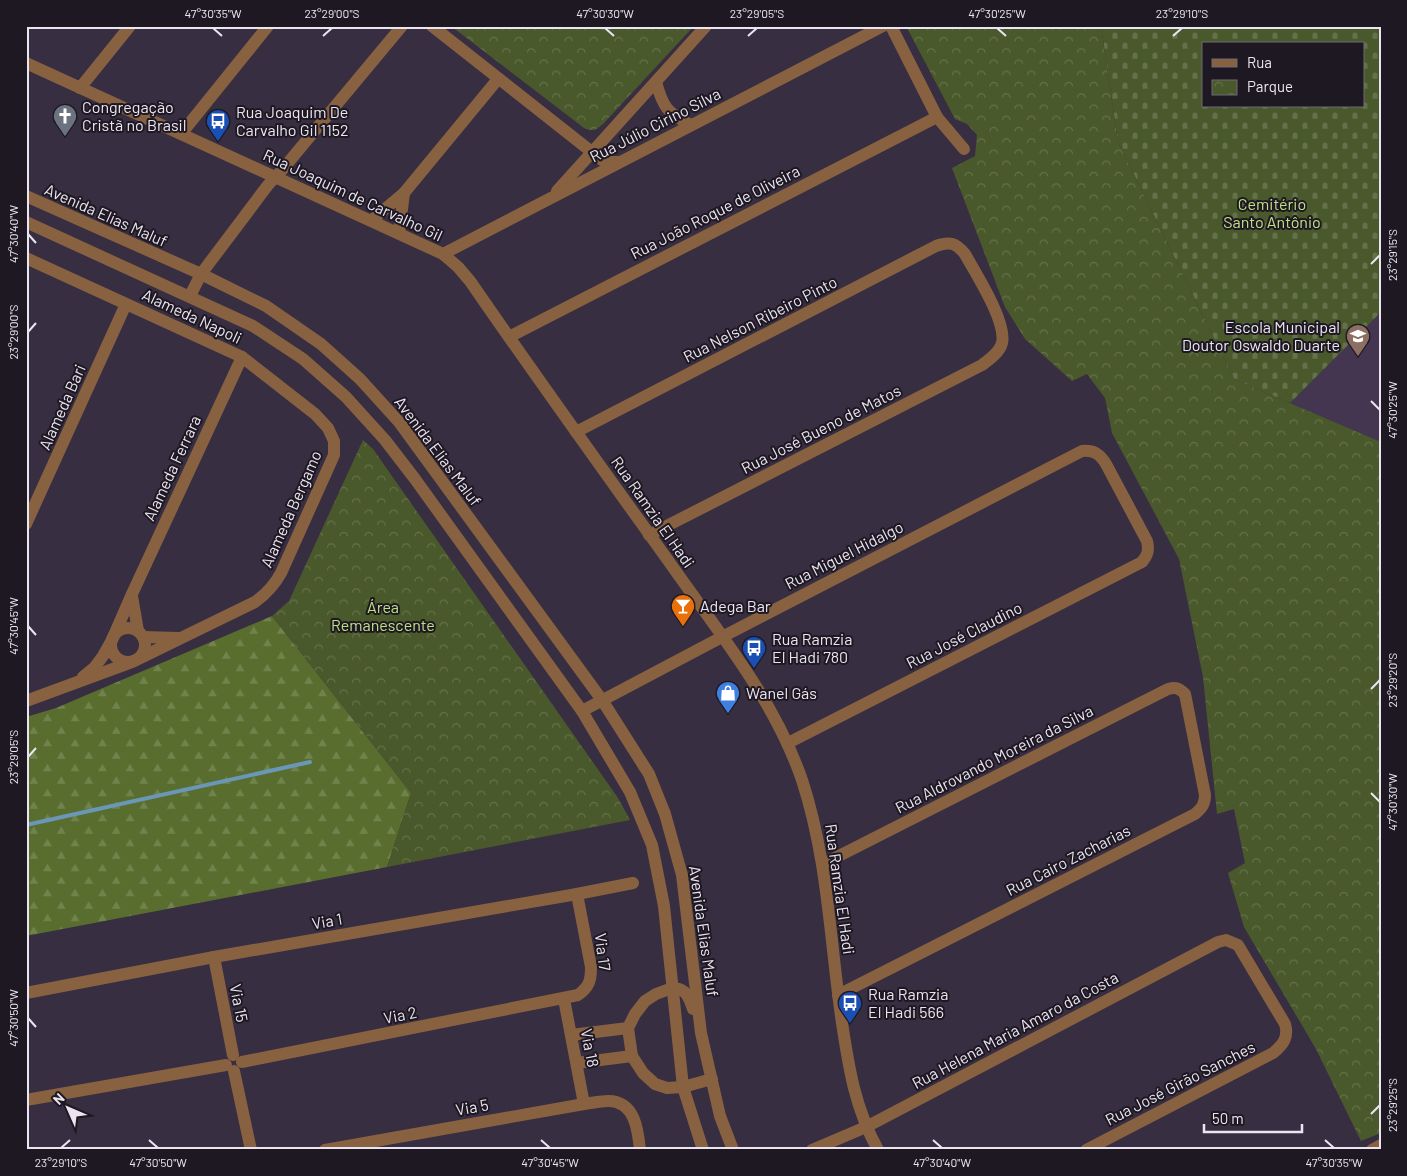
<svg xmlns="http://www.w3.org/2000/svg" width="1407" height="1176" font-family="Barlow,sans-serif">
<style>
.built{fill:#443650}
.forest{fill:url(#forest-firs)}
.cemetery{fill:url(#cemetery-stones);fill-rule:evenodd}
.park{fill:url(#park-crowns)}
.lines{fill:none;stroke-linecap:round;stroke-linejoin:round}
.stream{stroke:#6a97b7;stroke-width:4}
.minor{stroke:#886141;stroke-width:12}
.tertiary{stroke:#886141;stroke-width:12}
.ticks{fill:none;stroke:#ebe5f2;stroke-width:2}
.labels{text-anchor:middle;stroke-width:4;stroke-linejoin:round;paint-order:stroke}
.poi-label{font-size:16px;fill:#ebe5f2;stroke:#1d1821;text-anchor:start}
.street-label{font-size:16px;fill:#ebe5f2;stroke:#1d1821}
.park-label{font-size:16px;fill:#c0e085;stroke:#1d1821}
.neatline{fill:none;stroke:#ebe5f2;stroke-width:2}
.ticks-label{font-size:12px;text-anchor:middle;fill:#ebe5f2}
</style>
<defs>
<pattern id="forest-firs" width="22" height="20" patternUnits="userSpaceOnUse" patternTransform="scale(1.25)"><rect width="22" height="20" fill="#596e2e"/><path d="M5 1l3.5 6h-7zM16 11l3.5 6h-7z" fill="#71834d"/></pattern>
<pattern id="cemetery-stones" width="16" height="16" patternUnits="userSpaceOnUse" patternTransform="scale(1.25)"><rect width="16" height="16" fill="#4a592b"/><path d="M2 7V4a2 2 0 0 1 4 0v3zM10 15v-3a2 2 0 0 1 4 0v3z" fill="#64714a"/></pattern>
<pattern id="park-crowns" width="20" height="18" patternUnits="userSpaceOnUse" patternTransform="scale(1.25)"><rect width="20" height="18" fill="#4a592b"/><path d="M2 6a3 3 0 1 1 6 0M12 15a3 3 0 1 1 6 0" fill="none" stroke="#64714a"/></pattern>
</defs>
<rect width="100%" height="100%" fill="#382e41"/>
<path class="built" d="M1381 312V442L1290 403Z"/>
<path class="forest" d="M272 616 411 793 387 867 26 936V717L56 708Z"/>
<path class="cemetery" d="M1101 26H1381V312L1290 403 1234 379 1118 142ZM1203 44H1363V106H1203Z"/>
<g class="park">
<path d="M451 26H694L603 124C596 130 593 132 584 128Z"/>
<path d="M906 26H1101L1118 142 1234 379 1381 442V1133L1361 1141 1316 1049 1244 927 1228 873 1245 863 1234 809 1217 814 1203 677 1179 559 1112 433 1105 398 1087 374 1072 381 1025 339 1005 307 952 168 975 156 977 135 967 124 955 119Z"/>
<path d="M363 440 373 449 618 798 630 820 387 867 411 793 272 616 289 601Z"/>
</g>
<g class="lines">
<path class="stream" d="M26 825 310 762"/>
<g class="minor">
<path d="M432 26 602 160 609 162H618"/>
<path d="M891 26 937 117 964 149"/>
<path d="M656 82C663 107 667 113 691 125"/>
<path d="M80 88 130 26"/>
<path d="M181 134 268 26"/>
<path d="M557 191 706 26"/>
<path d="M404 193 498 79"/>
<path d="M372 220 404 193 399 233"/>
<path d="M443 254 883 26"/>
<path d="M26 258 242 357 315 414 328 428 334 441V455L281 573C274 586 266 594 255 602L132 662 26 701"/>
<path d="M509 337 937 117"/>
<path d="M576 432 936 246C950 241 956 243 965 254 976 274 1007 322 1002 343 1000 352 989 360 982 365L649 535"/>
<path d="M26 524 126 304"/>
<path d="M132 596 138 631"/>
<circle cx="128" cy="645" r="17"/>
<path d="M143 637 178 638"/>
<path d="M722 637 1082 451C1094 450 1100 454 1106 464L1147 541C1149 550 1148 555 1142 562L788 743"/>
<path d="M83 677 94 668 103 656 112 640 132 594 242 357"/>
<path d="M823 864 1168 689C1176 687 1179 688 1185 694L1205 795C1205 804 1202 808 1195 814L838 995"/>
<path d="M214 957 233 1055"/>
<path d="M672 988 656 994 645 1001 635 1014 628 1028 632 1056 643 1073 655 1084 667 1088 683 1087"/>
<path d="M26 993 214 957 577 894 633 883"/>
<path d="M564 999 584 1104"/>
<path d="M571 1035 628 1028"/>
<path d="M242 1062 578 995C589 987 591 981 591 967L577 894"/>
<path d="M577 1063 632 1056"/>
<path d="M234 1071 251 1150"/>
<path d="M26 1100 226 1065"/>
<path d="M866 1127 1218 942 1226 940 1238 945 1285 1024C1289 1037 1283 1045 1273 1053L1086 1150"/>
<path d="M325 1150 584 1104C592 1103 601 1101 608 1101 635 1101 638 1130 640 1150"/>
<path d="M1372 1150 1381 1145"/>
</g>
<g class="tertiary">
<path d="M26 63 443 254 458 267 470 281C536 377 604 471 672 566 720 634 775 701 802 780 828 859 830 942 842 1023 849 1069 855 1108 878 1150"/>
<path d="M26 196 201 274 266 306 321 344 360 379 399 422 602 700 649 774 665 814 682 875 701 1033 720 1116 733 1150"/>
<path d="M26 222 253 326 303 359 346 397 385 440 415 479 582 711 630 792 652 845 664 906 683 1087 703 1150"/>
<path d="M190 296 201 274 268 185 282 170 402 26"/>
<path d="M582 711 722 637"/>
<path d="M672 988C686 988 689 997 693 1009"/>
<path d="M683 1087 712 1079"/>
<path d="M812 1150 866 1127"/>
</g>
</g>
<path class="ticks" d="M213 28 222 36M605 28 614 36M997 28 1006 36M323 36 332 28M748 36 757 28M1173 36 1182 28M28 234 36 243M1371 264 1380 255M28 332 36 323M1371 401 1380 410M28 626 36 635M1371 689 1380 680M28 757 36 748M1371 793 1380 802M28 1018 36 1027M1371 1114 1380 1105M149 1140 158 1148M541 1140 550 1148M933 1140 942 1148M1325 1140 1334 1148M61 1148 70 1140"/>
<defs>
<g id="church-pin" transform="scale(1.25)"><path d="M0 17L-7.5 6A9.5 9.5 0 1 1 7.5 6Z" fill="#6b7280" stroke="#1d1821"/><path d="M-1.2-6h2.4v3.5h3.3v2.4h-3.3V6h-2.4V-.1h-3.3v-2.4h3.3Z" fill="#fff"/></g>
<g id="bus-pin" transform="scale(1.25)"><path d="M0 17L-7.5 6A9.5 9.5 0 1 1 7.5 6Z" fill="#1a4fb4" stroke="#1d1821"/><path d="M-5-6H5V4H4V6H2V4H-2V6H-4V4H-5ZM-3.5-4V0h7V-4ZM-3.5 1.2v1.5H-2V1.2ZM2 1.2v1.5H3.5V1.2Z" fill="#fff"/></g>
<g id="school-pin" transform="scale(1.25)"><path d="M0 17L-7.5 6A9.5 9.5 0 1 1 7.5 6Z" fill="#8d6e63" stroke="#1d1821"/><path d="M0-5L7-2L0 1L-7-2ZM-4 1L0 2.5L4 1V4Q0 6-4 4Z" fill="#fff"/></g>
<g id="bar-pin" transform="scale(1.25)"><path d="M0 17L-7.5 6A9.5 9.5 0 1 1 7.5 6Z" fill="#e8710a" stroke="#1d1821"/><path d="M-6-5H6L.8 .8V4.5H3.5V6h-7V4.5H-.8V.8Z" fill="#fff"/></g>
<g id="shop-pin" transform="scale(1.25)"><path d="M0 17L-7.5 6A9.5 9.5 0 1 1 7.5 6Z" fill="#3f7fe0" stroke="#1d1821"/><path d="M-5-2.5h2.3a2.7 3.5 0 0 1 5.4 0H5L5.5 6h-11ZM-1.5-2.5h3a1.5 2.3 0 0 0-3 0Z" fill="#fff"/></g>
</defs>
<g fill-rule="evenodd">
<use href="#church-pin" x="65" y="116"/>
<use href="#bus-pin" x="218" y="121"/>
<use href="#school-pin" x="1358" y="336"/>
<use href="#bar-pin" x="683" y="606"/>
<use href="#bus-pin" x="754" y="648"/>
<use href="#shop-pin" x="728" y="693"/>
<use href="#bus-pin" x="850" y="1003"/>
</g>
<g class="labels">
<g class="poi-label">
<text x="82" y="113">Congregação<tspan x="82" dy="18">Cristã no Brasil</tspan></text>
<text x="236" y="118">Rua Joaquim De<tspan x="236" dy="18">Carvalho Gil 1152</tspan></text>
<text x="1340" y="333" text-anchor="end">Escola Municipal<tspan x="1340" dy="18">Doutor Oswaldo Duarte</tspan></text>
<text x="700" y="612">Adega Bar</text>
<text x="772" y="645">Rua Ramzia<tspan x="772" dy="18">El Hadi 780</tspan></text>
<text x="746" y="699">Wanel Gás</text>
<text x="868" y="1000">Rua Ramzia<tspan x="868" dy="18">El Hadi 566</tspan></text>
</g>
<g class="street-label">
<text transform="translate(655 125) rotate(-27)" y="6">Rua Júlio Cirino Silva</text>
<text transform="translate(353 195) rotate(25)" y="6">Rua Joaquim de Carvalho Gil</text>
<text transform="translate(715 212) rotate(-27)" y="6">Rua João Roque de Oliveira</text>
<text transform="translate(106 215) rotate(24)" y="6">Avenida Elias Maluf</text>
<text transform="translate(192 316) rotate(25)" y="6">Alameda Napoli</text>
<text transform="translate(760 319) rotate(-27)" y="6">Rua Nelson Ribeiro Pinto</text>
<text transform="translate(62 407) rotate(-66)" y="6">Alameda Bari</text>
<text transform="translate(821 429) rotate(-27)" y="6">Rua José Bueno de Matos</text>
<text transform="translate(438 451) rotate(53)" y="6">Avenida Elias Maluf</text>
<text transform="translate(172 468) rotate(-65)" y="6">Alameda Ferrara</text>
<text transform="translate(291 509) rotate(-66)" y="6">Alameda Bergamo</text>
<text transform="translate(653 512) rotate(55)" y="6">Rua Ramzia El Hadi</text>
<text transform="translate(844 555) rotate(-27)" y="6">Rua Miguel Hidalgo</text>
<text transform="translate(964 635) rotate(-27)" y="6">Rua José Claudino</text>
<text transform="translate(994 759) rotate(-27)" y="6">Rua Aldrovando Moreira da Silva</text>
<text transform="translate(1068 860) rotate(-27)" y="6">Rua Cairo Zacharias</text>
<text transform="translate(840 889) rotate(82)" y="6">Rua Ramzia El Hadi</text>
<text transform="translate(327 921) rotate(-10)" y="6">Via 1</text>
<text transform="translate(704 931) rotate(82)" y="6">Avenida Elias Maluf</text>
<text transform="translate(603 952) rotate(83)" y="6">Via 17</text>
<text transform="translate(239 1003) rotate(79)" y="6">Via 15</text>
<text transform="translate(400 1015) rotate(-11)" y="6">Via 2</text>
<text transform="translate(1015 1030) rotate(-28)" y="6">Rua Helena Maria Amaro da Costa</text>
<text transform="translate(590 1048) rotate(79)" y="6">Via 18</text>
<text transform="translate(1180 1083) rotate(-27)" y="6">Rua José Girão Sanches</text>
<text transform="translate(472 1107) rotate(-10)" y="6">Via 5</text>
</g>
<g class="park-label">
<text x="1272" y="210">Cemitério<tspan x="1272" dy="18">Santo Antônio</tspan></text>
<text x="383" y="613">Área<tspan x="383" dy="18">Remanescente</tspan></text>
</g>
</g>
<rect width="1407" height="1176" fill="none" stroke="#1d1821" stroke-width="55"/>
<rect x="1202" y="42" width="162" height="65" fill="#1d1821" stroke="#6f6a75"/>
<rect x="1212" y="59" width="25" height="8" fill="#886141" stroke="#6f6a75"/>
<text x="1247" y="68" font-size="15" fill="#ebe5f2">Rua</text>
<rect x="1212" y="80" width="25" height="15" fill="url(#park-crowns)" stroke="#6f6a75"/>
<text x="1247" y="92" font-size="15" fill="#ebe5f2">Parque</text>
<g transform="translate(68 1108) rotate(315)" stroke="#1d1821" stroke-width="4" paint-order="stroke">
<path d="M0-4L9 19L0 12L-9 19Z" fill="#ebe5f2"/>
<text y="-8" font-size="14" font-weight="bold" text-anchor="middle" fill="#ebe5f2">N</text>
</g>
<path d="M1204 1124v8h98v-8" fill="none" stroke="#ebe5f2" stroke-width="2.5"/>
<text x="1212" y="1124" font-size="15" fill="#ebe5f2" stroke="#1d1821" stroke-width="4" paint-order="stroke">50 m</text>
<rect x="28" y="28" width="1352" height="1120" class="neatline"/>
<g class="ticks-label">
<text x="213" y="18">47°30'35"W</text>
<text x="332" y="18">23°29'00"S</text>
<text x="605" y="18">47°30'30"W</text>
<text x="757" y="18">23°29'05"S</text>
<text x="997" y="18">47°30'25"W</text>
<text x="1182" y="18">23°29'10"S</text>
<text transform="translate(14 234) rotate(-90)" y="4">47°30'40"W</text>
<text transform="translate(1393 255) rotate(-90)" y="4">23°29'15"S</text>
<text transform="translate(14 332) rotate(-90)" y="4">23°29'00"S</text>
<text transform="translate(1393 410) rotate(-90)" y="4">47°30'25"W</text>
<text transform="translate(14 626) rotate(-90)" y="4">47°30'45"W</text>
<text transform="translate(1393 680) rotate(-90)" y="4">23°29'20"S</text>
<text transform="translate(14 757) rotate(-90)" y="4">23°29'05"S</text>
<text transform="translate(1393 802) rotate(-90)" y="4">47°30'30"W</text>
<text transform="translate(14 1018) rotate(-90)" y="4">47°30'50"W</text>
<text transform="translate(1393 1105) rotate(-90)" y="4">23°29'25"S</text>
<text x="61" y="1167">23°29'10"S</text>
<text x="158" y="1167">47°30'50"W</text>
<text x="550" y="1167">47°30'45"W</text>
<text x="942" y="1167">47°30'40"W</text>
<text x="1334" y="1167">47°30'35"W</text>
</g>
</svg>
